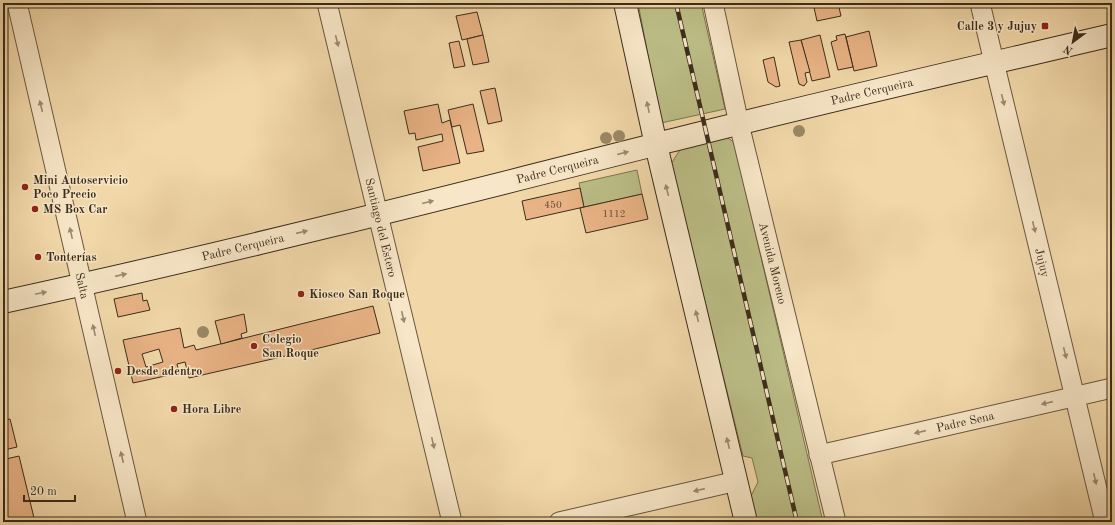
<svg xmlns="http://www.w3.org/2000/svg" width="1115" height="525" font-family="'Old Standard TT',serif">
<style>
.green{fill:#bcbe87;stroke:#7c7551}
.building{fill:#e9b385;stroke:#3b2c1b;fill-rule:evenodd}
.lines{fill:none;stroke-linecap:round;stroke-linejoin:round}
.street-casing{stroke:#69573e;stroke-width:21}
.secondary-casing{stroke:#3b2c1b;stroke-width:24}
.street{stroke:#f7e6c7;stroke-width:19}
.secondary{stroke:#f7e6c7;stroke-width:22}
.rail-casing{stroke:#3b2c1b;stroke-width:4.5}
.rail{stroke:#f7e6c7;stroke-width:3;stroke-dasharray:9;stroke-linecap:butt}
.tree{fill:#9c8967}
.oneway{fill:#998971}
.poi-dot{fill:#8f2418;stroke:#f7e6c7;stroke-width:1.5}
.labels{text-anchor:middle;stroke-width:3;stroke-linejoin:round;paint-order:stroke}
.number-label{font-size:10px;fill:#664e36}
.poi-label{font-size:12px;font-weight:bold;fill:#3b2c1b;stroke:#f7e6c7;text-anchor:start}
.street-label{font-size:12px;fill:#3b2c1b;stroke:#f7e6c7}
</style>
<rect width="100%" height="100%" fill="#f2d8a9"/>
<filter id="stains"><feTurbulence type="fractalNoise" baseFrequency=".005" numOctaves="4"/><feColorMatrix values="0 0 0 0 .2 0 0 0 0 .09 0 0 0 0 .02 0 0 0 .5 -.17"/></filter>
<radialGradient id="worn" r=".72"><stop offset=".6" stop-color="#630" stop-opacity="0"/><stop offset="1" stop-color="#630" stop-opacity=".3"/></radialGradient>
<g class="green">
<path d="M638 3H701L725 109 661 123Z"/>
<path d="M723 135 734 142 823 522H755L749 500 758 482 752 458 743 456 671 164 681 148Z"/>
<path d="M637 170 642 194 584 207 579 183Z"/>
</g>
<g class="building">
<path d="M813 3H838L841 16 817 21Z"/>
<path d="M477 12 483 35 462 40 456 16Z"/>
<path d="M869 31 877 66 854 71 846 37Z"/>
<path d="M845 34 853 67 838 70 831 42 837 40 836 36Z"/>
<path d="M483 35 489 62 473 65 467 39Z"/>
<path d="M820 35 830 77 812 81 801 40Z"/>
<path d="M801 40 810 72 805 73 807 82 804 86 799 84 789 42Z"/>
<path d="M459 41 465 66 454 68 449 43Z"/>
<path d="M774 57 780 86 776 87 768 82 763 60Z"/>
<path d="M495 88 502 121 488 124 480 91Z"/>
<path d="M438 104 442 123 450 120 460 163 423 171 418 147 443 141 442 134 416 140 415 133 409 134 404 111Z"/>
<path d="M473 104 484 151 467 154 460 125 452 127 448 110Z"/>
<path d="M580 188 584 207 526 220 522 201Z"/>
<path d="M642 194 648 219 586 233 580 208Z"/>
<path d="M142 293 143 301 147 300 150 310 118 317 114 299Z"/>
<path d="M373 306 380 333 303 352 189 378 185 362 177 364 179 373 133 383 123 340 180 328 184 348 194 345 196 350ZM159 349 163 362 146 367 142 354Z"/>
<path d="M244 314 247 332 241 334 242 338 221 344 215 321Z"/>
<path d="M10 419 17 447 4 450 6 459 19 456 35 522H3V421Z"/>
</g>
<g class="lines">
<g class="street-casing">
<g id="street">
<path id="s1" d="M17 3 137 522"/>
<path id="s2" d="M327 3 452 522"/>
<path id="s3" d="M713 3 739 124 836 522"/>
<path id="s4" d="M980 3 994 62 1105 522"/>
<path id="s5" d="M819 455 1112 388"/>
<path d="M559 522 737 481"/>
</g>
</g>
<g class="secondary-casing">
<g id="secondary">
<path d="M625 3 656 145 746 522"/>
<path id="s6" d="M3 302C238 251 472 191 705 132 840 98 976 67 1112 35"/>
</g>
</g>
<use href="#street" class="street"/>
<use href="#secondary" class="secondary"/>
<g class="rail-casing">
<path id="rail" d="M676 3 797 522"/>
</g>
<use href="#rail" class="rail"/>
</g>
<g class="tree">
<circle cx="799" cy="131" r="6"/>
<circle cx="619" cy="136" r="6"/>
<circle cx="606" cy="138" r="6"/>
<circle cx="203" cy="332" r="6"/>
</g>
<defs><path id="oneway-solid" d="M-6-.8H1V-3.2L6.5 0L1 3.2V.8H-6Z"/></defs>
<g class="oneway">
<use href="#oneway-solid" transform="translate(337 41) rotate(76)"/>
<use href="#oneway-solid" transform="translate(1003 100) rotate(76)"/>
<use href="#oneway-solid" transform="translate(41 106) rotate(-103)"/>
<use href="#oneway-solid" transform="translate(648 107) rotate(-102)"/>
<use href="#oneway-solid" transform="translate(623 153) rotate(-14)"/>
<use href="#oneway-solid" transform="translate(667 190) rotate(-104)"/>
<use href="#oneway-solid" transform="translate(428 202) rotate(-14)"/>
<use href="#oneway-solid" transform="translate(1034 227) rotate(76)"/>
<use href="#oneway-solid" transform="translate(302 232) rotate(-13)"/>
<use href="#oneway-solid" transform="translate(71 233) rotate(-103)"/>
<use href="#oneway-solid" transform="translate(121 275) rotate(-13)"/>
<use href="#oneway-solid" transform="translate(41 293) rotate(-12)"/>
<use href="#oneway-solid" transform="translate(697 316) rotate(-104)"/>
<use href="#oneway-solid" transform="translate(403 317) rotate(77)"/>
<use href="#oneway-solid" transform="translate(94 330) rotate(-103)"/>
<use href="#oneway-solid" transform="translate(1065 353) rotate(76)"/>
<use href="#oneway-solid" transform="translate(1047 403) rotate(167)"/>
<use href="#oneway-solid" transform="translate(920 432) rotate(167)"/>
<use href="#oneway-solid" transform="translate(433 443) rotate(77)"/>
<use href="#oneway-solid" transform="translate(728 443) rotate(-104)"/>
<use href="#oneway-solid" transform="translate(122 457) rotate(-103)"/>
<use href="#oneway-solid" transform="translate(1095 479) rotate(77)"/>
<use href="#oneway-solid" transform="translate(699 490) rotate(167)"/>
</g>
<g class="poi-dot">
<rect x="1041" y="22" width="8" height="8" rx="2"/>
<circle cx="25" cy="187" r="4"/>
<circle cx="35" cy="209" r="4"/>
<circle cx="38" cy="257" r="4"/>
<circle cx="301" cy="294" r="4"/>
<circle cx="254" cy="346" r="4"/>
<circle cx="118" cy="371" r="4"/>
<circle cx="174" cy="409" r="4"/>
</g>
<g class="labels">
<g class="number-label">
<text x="553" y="208">450</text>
<text x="614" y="217">1112</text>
</g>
<g class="poi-label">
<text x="1037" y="30" text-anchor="end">Calle 3 y Jujuy</text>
<text x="33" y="184">Mini Autoservicio<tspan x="33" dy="14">Poco Precio</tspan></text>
<text x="43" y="213">MS Box Car</text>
<text x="46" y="261">Tonterías</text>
<text x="309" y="298">Kiosco San Roque</text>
<text x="262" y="343">Colegio<tspan x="262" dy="14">San Roque</tspan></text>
<text x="126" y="375">Desde adentro</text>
<text x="182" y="413">Hora Libre</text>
</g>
<g class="street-label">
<text dy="4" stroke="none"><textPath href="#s6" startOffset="894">Padre Cerqueira</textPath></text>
<text dy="4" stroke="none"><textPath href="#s6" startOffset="570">Padre Cerqueira</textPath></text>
<text dy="4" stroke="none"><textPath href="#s2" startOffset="231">Santiago del Estero</textPath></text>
<text dy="4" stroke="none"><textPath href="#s6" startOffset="246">Padre Cerqueira</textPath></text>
<text dy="4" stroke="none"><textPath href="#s3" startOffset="267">Avenida Moreno</textPath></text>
<text dy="4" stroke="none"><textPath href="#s4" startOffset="267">Jujuy</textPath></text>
<text dy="4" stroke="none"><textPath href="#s1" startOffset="290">Salta</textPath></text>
<text dy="4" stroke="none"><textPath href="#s5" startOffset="150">Padre Sena</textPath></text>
</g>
</g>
<rect width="1115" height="525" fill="none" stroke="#f2d8a9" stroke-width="16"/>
<rect x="4" y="4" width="1107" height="517" fill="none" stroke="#3b2c1b" stroke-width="2"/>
<rect x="8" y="8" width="1099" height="509" fill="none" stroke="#3b2c1b"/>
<g transform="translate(1073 42) rotate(212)" stroke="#f7e6c7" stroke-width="3" paint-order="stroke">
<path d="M0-3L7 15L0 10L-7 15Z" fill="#3b2c1b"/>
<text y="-6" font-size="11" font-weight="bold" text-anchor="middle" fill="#3b2c1b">N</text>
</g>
<path d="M24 495v6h51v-6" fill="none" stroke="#3b2c1b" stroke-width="2"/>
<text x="30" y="495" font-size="12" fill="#3b2c1b" stroke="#f7e6c7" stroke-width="3" paint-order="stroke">20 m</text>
<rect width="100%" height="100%" filter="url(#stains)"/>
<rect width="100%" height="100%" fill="url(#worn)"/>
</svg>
